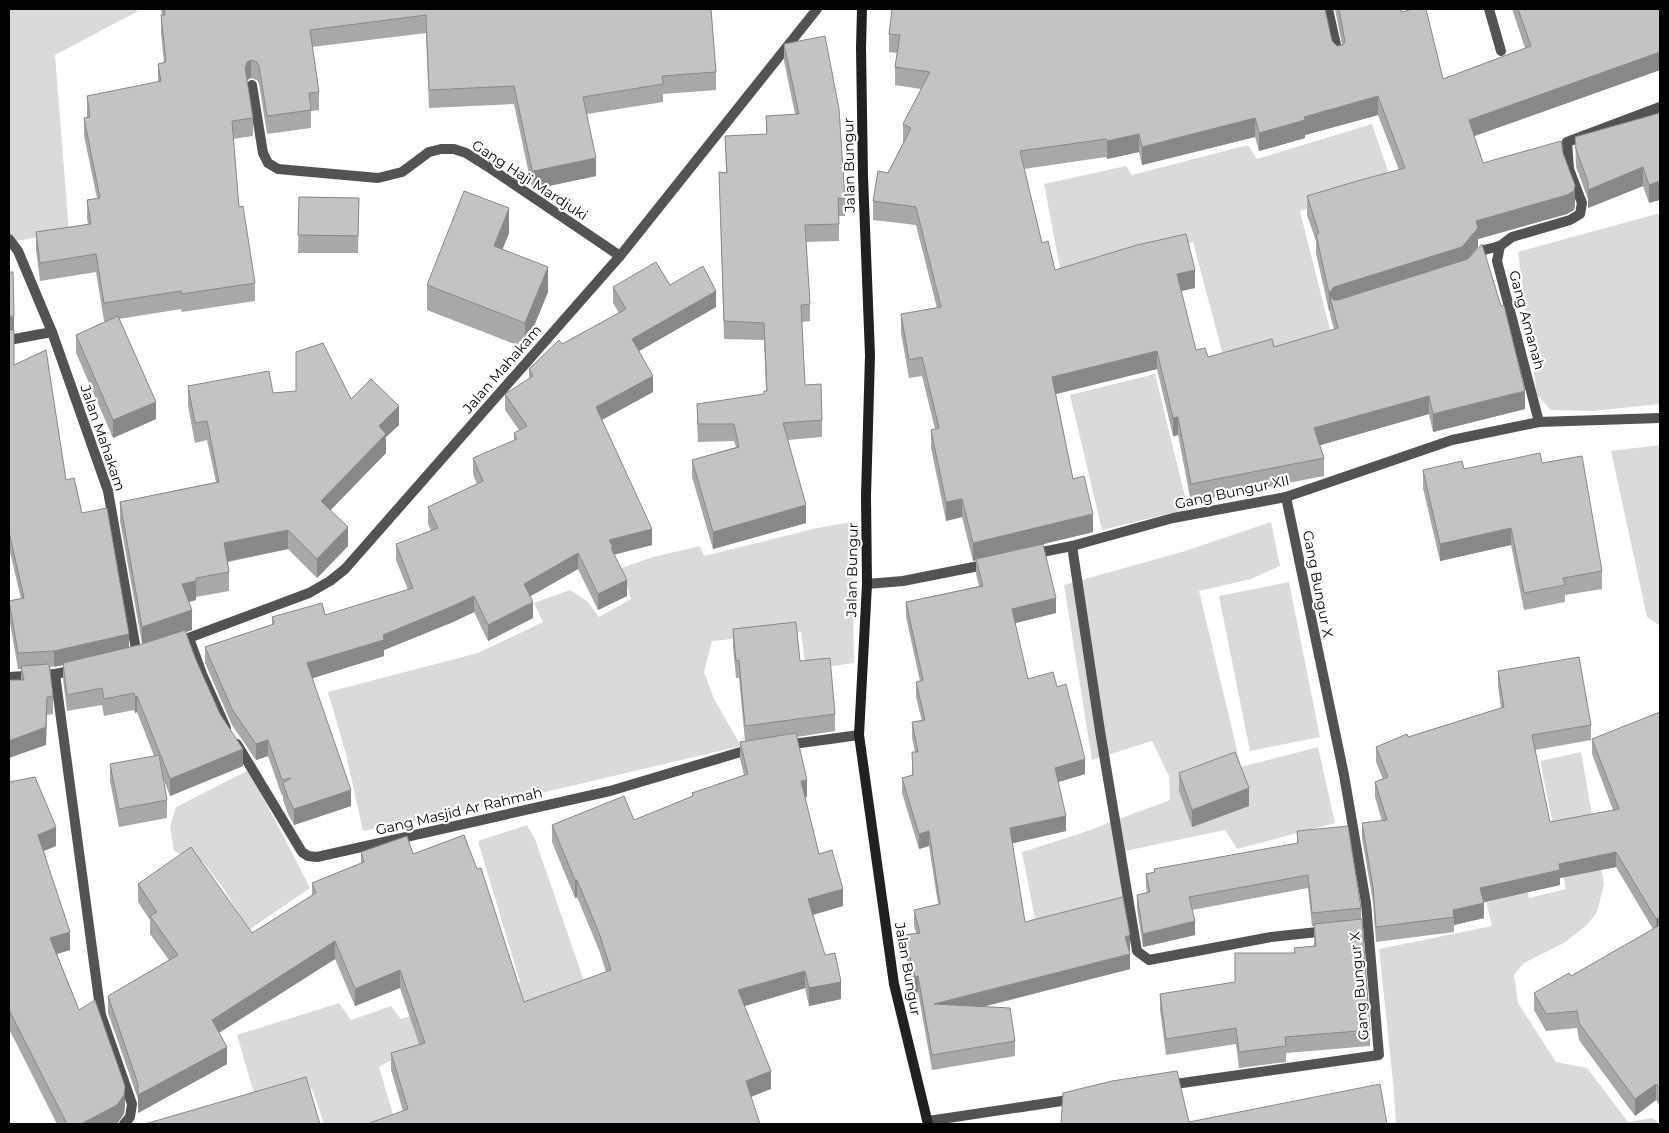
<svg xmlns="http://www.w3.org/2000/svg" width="1669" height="1133" font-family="Montserrat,sans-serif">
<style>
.green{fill:#dadada}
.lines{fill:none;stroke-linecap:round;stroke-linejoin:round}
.street{stroke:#535353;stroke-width:10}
.secondary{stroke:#202020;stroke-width:10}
.wall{fill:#a8a8a8;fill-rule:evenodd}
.shaded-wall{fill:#888}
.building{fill:#c3c3c3;stroke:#888}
.labels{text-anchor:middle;stroke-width:4.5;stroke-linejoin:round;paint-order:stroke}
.street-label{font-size:14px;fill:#000;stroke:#fff}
</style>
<rect width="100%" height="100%" fill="#fff"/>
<g class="green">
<path d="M9 9H142L55 55 69 232 10 242 9 234Z"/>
<path d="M1372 124 1392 183 1300 211 1331 334 1224 359 1193 242 1096 269 1067 305 1044 184 1126 166 1132 175 1248 145 1257 159Z"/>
<path d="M1660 213V404L1592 411 1551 410 1537 395 1518 252Z"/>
<path d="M1155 374 1188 509 1102 530 1070 395Z"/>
<path d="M1660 445V626L1647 617 1611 451Z"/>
<path d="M852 522 854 663 806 670 801 632 712 641 704 672 714 699 741 746 456 813 363 831 346 754 328 692 478 653 543 622 534 603 570 590 587 601 599 617 631 599 621 568 653 557 700 546 704 556 817 528Z"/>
<path d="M1271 522 1280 566 1251 579 1199 591 1241 767 1318 747 1335 823 1237 849 1225 830 1125 851 1129 898 1036 924 1022 852 1079 834 1170 800 1169 776 1152 741 1092 760 1064 585 1185 551Z"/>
<path d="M1289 582 1320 737 1250 751 1219 596Z"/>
<path d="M1581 752 1604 884 1597 912 1587 925 1564 943 1524 963 1514 975 1518 1003 1556 1062 1587 1068 1628 1122 1653 1118 1659 1124H1396L1393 1081 1379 949 1492 926 1476 859 1518 847 1529 898 1566 889 1540 761Z"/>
<path d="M249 770 310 888 249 930 223 888 203 862 193 861 174 851 170 827 176 807Z"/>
<path d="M527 825 535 839 584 981 408 1051 379 1067 394 1118 375 1124H324L312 1089 256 1100 237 1035 339 1003 351 1020 391 1006 401 1019 520 982 478 841Z"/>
</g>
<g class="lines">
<g class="street">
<path d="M1328 9 1339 58"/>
<path d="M1489 9 1501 51"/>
<path d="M252 85 263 153 268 163 278 169 378 178 402 172 429 152 441 149H454L466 153 490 168 620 256"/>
<path d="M9 239 18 251 52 332 108 491 137 655"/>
<path d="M1476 259 1484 250 1500 246"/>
<path d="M9 340 52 332"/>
<path d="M1539 422 1497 261 1500 246 1512 237 1570 220 1580 214 1582 203 1569 169 1567 142 1660 107"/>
<path d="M1072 546 1100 731 1137 951 1149 960 1271 937 1327 931"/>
<path d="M1032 554 1072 546 1173 518 1286 497 1452 440 1539 422 1660 418"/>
<path d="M867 584 903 581 989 564"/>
<path d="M189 638 202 674 226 728"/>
<path d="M175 643 309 593 330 581 345 569 620 256 817 9"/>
<path d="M55 674 101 1015 132 1104 130 1117 124 1124"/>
<path d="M9 677 55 674 75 670"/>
<path d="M237 744 302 852 308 856 317 857 610 791 744 751 754 749"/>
<path d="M786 745 859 735"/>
<path d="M1168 1085 1379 1055 1366 903 1344 775 1286 497"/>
<path d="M928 1121 1075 1099"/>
</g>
<path class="secondary" d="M862 9 861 48 863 176 870 355 866 496 867 584 859 735 894 984 928 1124"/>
</g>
<g class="wall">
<path d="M161 9H711L716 72V90L663 94V102L587 114 596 176 534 189 532 188 514 104 429 108 426 33 312 47 319 92V110L311 111V128L267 134 259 84 257 80 251 78 247 80 253 118V136L233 139 239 207 255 283V301L182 312 181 309 119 319 156 419 113 438 76 353V335L107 321H104L96 272 40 281 36 250V232L88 224 87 218V200L97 198 84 136V118L87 117V96L158 82V64L164 62 161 33V15H162Z"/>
<path d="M1335 9H1401V12L1443 79 1525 48 1512 9H1660V70L1474 136 1483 163 1563 153 1575 204 1574 210 1567 214 1478 239V247L1467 260 1525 409 1433 432 1429 414 1319 445 1324 458V476L1191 502 1178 435 1173 436 1157 369 1056 394 1073 479 1093 532 1040 545 1056 613 1015 623 1028 679 1057 687 1085 774 1058 782 1066 831 1012 843 1025 922 1130 951H1129L1130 969 983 1007 1015 1041V1056L932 1070 918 992 915 993 904 950V935L916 933 914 926V910L938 904 929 846 919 849 902 793V778L912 775V752H915L912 738V722L922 721 916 697V682L920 681 906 617V602L979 586 976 574V560L973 561 962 517 946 521 931 448V430L935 429 922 376 909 378 901 333V314L937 308 916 225 873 220V201L904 142H903V124L921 89 895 85V67L897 53 889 52V34L1332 41 1337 46 1342 45ZM1378 115 1399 170 1307 196V215L1316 241V253L1329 311 1330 310V315L1334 329 1274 347 1208 357 1196 350 1181 291 1195 288 1055 270 1042 243 1024 169 1106 157 1107 159 1139 152 1142 165 1255 137 1259 151 1305 138V135Z"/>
<path d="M784 44 845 199V216H839V241L806 242 810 304V321L802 322 805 385 822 420V437L788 440 806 523 713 549 692 477V460L736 447 734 441 698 442 697 422V404L764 394 766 391 764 340 724 339 719 172 726 173 725 136 766 134V116L795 114 784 61Z"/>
<path d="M1660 113 1649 203 1643 186 1588 208V199L1576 167 1575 137Z"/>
<path d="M299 197 359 198 358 253H298Z"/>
<path d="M509 233 502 249 548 292 525 348 427 310V285Z"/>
<path d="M9 272H13L14 365 66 480 82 513 129 647 142 644 120 521V502L216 482 207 440 195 443 188 406V386L351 399 399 425 386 437V453L330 510 348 546 317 578 288 549 228 562 229 572V591L196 597V600L189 602 192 630 185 632 196 660 243 766 170 796 163 778 167 800V818L119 827 110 781V764L154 756 137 712 135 713 134 710 104 716 102 705 67 711 63 679V665L50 667 53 696V714L47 715 46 745 21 680V669H18L9 617V601L21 599 9 548Z"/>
<path d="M670 285 716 307 639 351 653 392 602 420 652 545 614 554 627 596 598 610 578 569 530 596 533 618 488 641 474 612 453 622 384 650V656L312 678 351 806 294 825 288 814 283 800V795L282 796 268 756 256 760 232 725 205 663V647L272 625V617L325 615 408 590 396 560V544L431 531 428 523V507L477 484 473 474V458L514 441V433L519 430 505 410V394L529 379V369L562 344 619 313 613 303V287Z"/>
<path d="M1542 463 1602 571V589L1565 595V602L1524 610 1511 545 1440 561 1423 488V470L1464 469Z"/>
<path d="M733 629 800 661 835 714V731L797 737 807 797H805L819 854 843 906 813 915 825 955 841 999 809 1006 805 988 744 1006 771 1089 403 1111 391 1070V1053L419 1044 400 988 355 1006 335 959 219 1033 227 1064 138 1113V1099L108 1013V996L169 960 150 934V920L138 902V884L252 933 312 895V883L361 863V852L413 854 524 1002 606 972 599 950 577 897 575 898 552 842V825L634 820 692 797V793L744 775 740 759V742L745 741 739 678H736L733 647Z"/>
<path d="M1498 671 1591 725V740L1535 750 1550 822 1613 810 1592 754V739L1660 712V1106L1656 1100 1635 1116 1579 1040 1577 1028 1546 1031 1534 1010V993L1571 976 1653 929 1616 867 1560 878V885L1484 902V918L1454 925V932L1376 942 1373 902 1362 838V823L1382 821 1375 797V782L1383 779 1376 762V747L1501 708 1498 686Z"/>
<path d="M1179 773 1249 806 1192 827 1179 791Z"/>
<path d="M9 782 56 846 44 851 70 950 57 954 79 1010 125 1105 124 1114 116 1124H57L9 1029Z"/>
<path d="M1297 831 1361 908V920L1370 1030V1046L1286 1053V1062L1239 1068 1236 1044 1166 1055 1160 1010V994L1235 982V953H1294V948L1314 946V926H1312L1308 888 1192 910 1195 935 1143 947 1137 909V895L1147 892 1146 888V874L1154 872V869L1297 843Z"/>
</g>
<g class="shaded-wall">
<path d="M1660 52V70L1469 138V120Z"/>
<path d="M251 60V78L247 80 245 68 247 62Z"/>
<path d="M1378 96V115L1305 135V138L1259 151V133L1304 117Z"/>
<path d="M1255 118V137L1142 165V147Z"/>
<path d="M1139 134V152L1107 159V141Z"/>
<path d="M596 158V176L534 189V171Z"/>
<path d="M1643 167V186L1588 208V190Z"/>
<path d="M1660 181V200L1649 203V185Z"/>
<path d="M1575 185V204L1574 210 1567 214 1478 239V247L1462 265 1334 305 1330 297V310L1329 311V293L1334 287 1476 221Z"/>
<path d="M509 208V233L494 271V246Z"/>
<path d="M548 267V292L525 348V323Z"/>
<path d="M1195 270V288L1177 292V274Z"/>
<path d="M716 291V307L632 355V339Z"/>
<path d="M14 316V332L9 333V317Z"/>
<path d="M1157 351V369L1052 395V377Z"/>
<path d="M653 376V392L596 423V407Z"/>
<path d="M1525 391V409L1433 432V414Z"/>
<path d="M1429 396V414L1314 447V428Z"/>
<path d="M156 402V419L113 438V420Z"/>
<path d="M399 406V425L386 437V453L321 520V501L379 426Z"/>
<path d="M1178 417V435L1173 436V418Z"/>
<path d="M962 499V517L946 521V502Z"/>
<path d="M806 505V523L713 549V532Z"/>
<path d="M1093 514V532L973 561V543Z"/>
<path d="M348 527V546L317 578V559Z"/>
<path d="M1511 528V545L1440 561V544Z"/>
<path d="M652 529V545L613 555 609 540Z"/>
<path d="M288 530V549L224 562V543Z"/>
<path d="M578 553V569L524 600V584Z"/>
<path d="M627 580V596L598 610V594Z"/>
<path d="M196 581V600L182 603V584Z"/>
<path d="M474 596V612L453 622 384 650V656L307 680V663L383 635Z"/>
<path d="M1056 598V613L1012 624V609Z"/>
<path d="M533 602V618L488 641V625Z"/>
<path d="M192 610V630L142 646V627Z"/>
<path d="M129 634V650L54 667V651Z"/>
<path d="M137 696V712L135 713V697Z"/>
<path d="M47 697 46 745 9 758V741Z"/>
<path d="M268 740V756L256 760V744Z"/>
<path d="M243 749V766L170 796V779Z"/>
<path d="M1085 759V774L1055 783V768Z"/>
<path d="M807 780V797L801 798V781Z"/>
<path d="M1249 788V806L1192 827V810Z"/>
<path d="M351 790V806L294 825V809Z"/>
<path d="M1066 816V831L1010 844V828Z"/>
<path d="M56 827V846L38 853V835Z"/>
<path d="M929 831V846L919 849V834Z"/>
<path d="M1616 852V867L1560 878V885L1480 903V888L1559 864Z"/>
<path d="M575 880H577V897L575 898Z"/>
<path d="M843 889V906L808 916V899Z"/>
<path d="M1484 903V918L1454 925 1453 910Z"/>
<path d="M1660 917V932L1656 934V919Z"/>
<path d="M1195 921V935L1143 947V934Z"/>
<path d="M70 932V950L50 956V938Z"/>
<path d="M1130 935V951L1125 952V937Z"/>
<path d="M335 941V959L212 1037V1020Z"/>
<path d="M1130 954V969L934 1019V1004Z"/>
<path d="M400 970V988L355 1006V989Z"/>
<path d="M805 971V988L738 1008V990Z"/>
<path d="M918 976V992L915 993V977Z"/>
<path d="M841 982V999L809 1006V988Z"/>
<path d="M227 1047V1064L138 1113V1095Z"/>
<path d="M771 1071V1089L746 1099V1081Z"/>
<path d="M1656 1084V1100L1635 1116V1099Z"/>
<path d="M125 1086V1105L124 1114 117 1124H81Z"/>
</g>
<g class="building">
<path d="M164 9H711L716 72 662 76 663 84 583 97 596 158 534 171 532 170 514 86 429 90 426 15 310 30 319 92 309 93 311 110 267 116 259 66 257 62 251 60 247 62 245 68 253 118 232 121 239 207 243 206 255 283 182 294 181 291 104 303 96 254 40 263 36 232 91 224 87 200 100 198 84 118 90 117 87 96 161 81 158 64 166 62 161 15H165Z"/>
<path d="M892 9H1325L1332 41 1337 46 1343 45 1345 42 1339 9H1401V12L1414 9H1426L1443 79 1531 46 1518 9H1660V52L1469 120 1483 163 1561 141 1563 153 1575 185 1574 191 1567 195 1476 221 1478 228 1462 247 1334 287 1329 293 1316 234 1319 233 1307 196 1357 181 1405 168 1378 96 1304 117 1305 120 1259 133 1255 118 1142 147 1139 134 1107 141 1106 139 1020 151 1042 243 1048 241 1055 270 1137 245 1186 234 1195 270 1177 274 1196 350 1205 348 1208 357 1272 339 1274 347 1338 328 1330 297 1334 300H1338L1468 259 1482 244 1501 306 1504 305 1525 391 1433 414 1429 396 1314 428 1324 458 1191 484 1178 417 1173 418 1157 351 1052 377 1073 479 1084 476 1093 514 973 543 962 499 946 502 931 430 939 428 922 357 909 360 901 314 941 307 916 207 873 201 878 171 888 173 911 128 903 124 930 72 895 67 900 35 889 34Z"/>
<path d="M825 36 839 109 845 199 838 198 839 224 805 225 810 304 801 305 805 385 821 384 822 420 783 423 806 505 713 532 692 460 739 447 734 424H698L697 404 764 394V391H767L764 323 724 321 719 172 727 173 725 136 767 134 766 116 799 114 784 44Z"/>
<path d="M1660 113V181L1649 185 1643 167 1588 190V182L1576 149 1575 137Z"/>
<path d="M464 191 509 208 494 246 548 267 525 323 427 285Z"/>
<path d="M299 197 359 198 358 236 298 235Z"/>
<path d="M656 262 670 285 703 266 716 291 632 339 653 376 596 407 652 529 609 540 613 547 611 548 627 580 598 594 578 553 524 584 533 602 488 625 474 596 453 606 383 635 384 640 307 663 351 790 294 809 288 798 283 783 291 778 282 780 268 740 256 744 232 709 205 647 274 624 272 617 322 603 325 615 413 588 396 544 438 528 428 507 483 481 473 458 517 439 514 433 527 426 505 394 533 376 529 369 559 340 562 344 626 309 613 287Z"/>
<path d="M9 272H13L14 316 9 317Z"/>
<path d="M118 316 156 402 113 420 76 335Z"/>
<path d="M9 330H14V365L46 350 66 480 74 478 82 513 107 508 129 634 54 651 18 653 9 601 24 598 9 532Z"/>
<path d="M323 343 351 399 371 379 399 406 379 426 386 434 321 501 348 527 317 559 288 530 224 543 229 572 196 578V581L182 584 192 610 142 627 120 502 219 482 207 421 195 423 188 386 269 371 273 393 296 391V352Z"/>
<path d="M1540 453 1542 463 1582 456 1602 571 1563 578 1565 585 1524 593 1511 528 1440 544 1423 470 1462 461 1464 469Z"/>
<path d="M1043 544 1056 598 1012 609 1028 679 1053 672 1057 687 1066 684 1085 759 1055 768 1066 816 1010 828 1025 922 1123 897 1130 935 1125 937 1130 954 934 1004 1010 1008 1015 1041 932 1055 918 976 915 977 904 935 920 933 914 910 940 904 929 831 919 834 902 778 913 775 912 752H918L912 722 925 720 916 682 923 680 906 602 983 586 976 559Z"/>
<path d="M796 622 800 661 830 658 835 714 745 726 739 660 736 661 733 629Z"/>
<path d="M185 630 196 660 220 714 243 749 170 779 137 696 135 697 134 693 104 699 102 688 67 695 63 663 139 645Z"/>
<path d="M1579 657 1591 725 1532 735 1550 822 1619 809 1592 739 1660 712V917L1656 919 1616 852 1559 864 1560 870 1480 888 1484 903 1453 910 1454 917 1376 927 1373 887 1362 823 1387 820 1375 782 1388 777 1376 747 1407 734 1408 737 1504 707 1498 671Z"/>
<path d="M49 664 53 696 47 697 46 727 9 741V680H24L21 666Z"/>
<path d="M796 733 807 780 801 781 819 854 832 850 843 889 808 899 825 955 835 953 841 982 809 988 805 971 738 990 771 1071 746 1081 760 1124H367L408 1109 391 1053 425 1043 400 970 355 989 335 941 212 1020 227 1047 138 1095V1084L108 996 178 955 150 916 157 912 138 884 191 847 252 933 316 893 312 883 364 862 361 852 407 836 413 854 464 835 477 869 481 868 524 1002 611 970 599 933 577 880H575L552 825 624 796 634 820 693 796 692 793 748 774 740 742Z"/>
<path d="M1235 752 1249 788 1192 810 1179 773Z"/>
<path d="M159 755 167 800 119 809 110 764Z"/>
<path d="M35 777 56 827 38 835 70 932 50 938 79 1010 95 1000 125 1086 124 1095 117 1105 81 1124H67L9 1010V782Z"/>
<path d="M1348 826 1361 908 1312 913 1308 875 1189 897 1195 921 1143 934 1137 895 1150 892 1146 874 1155 872 1154 869 1298 843 1297 831Z"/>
<path d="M1362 919 1370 1030 1285 1037 1286 1046 1239 1052 1236 1028 1166 1039 1160 994 1235 982V953H1295L1294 948 1316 946 1314 924Z"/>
<path d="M1660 925V1089L1656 1084 1635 1099 1579 1023 1577 1011 1546 1014 1534 993 1569 973 1571 976Z"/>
<path d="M1177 1071 1189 1122 1380 1084 1387 1124H1061L1063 1093 1112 1081Z"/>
<path d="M306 1077 320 1124H145Z"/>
</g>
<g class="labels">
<g class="street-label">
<text transform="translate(849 165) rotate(-91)" y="5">Jalan Bungur</text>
<text transform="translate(530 180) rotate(33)" y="5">Gang Haji Mardjuki</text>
<text transform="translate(1527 320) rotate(75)" y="5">Gang Amanah</text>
<text transform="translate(502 369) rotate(-49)" y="5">Jalan Mahakam</text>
<text transform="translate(103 438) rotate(71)" y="5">Jalan Mahakam</text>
<text transform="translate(1232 492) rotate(-12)" y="5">Gang Bungur XII</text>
<text transform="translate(852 570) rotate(-89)" y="5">Jalan Bungur</text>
<text transform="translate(1318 584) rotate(79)" y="5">Gang Bungur X</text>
<text transform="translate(459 811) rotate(-13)" y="5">Gang Masjid Ar Rahmah</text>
<text transform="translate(908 969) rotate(80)" y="5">Jalan Bungur</text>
<text transform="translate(1359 986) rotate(-95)" y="5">Gang Bungur X</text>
</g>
</g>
<rect width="1669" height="1133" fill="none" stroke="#000000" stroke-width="20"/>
</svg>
